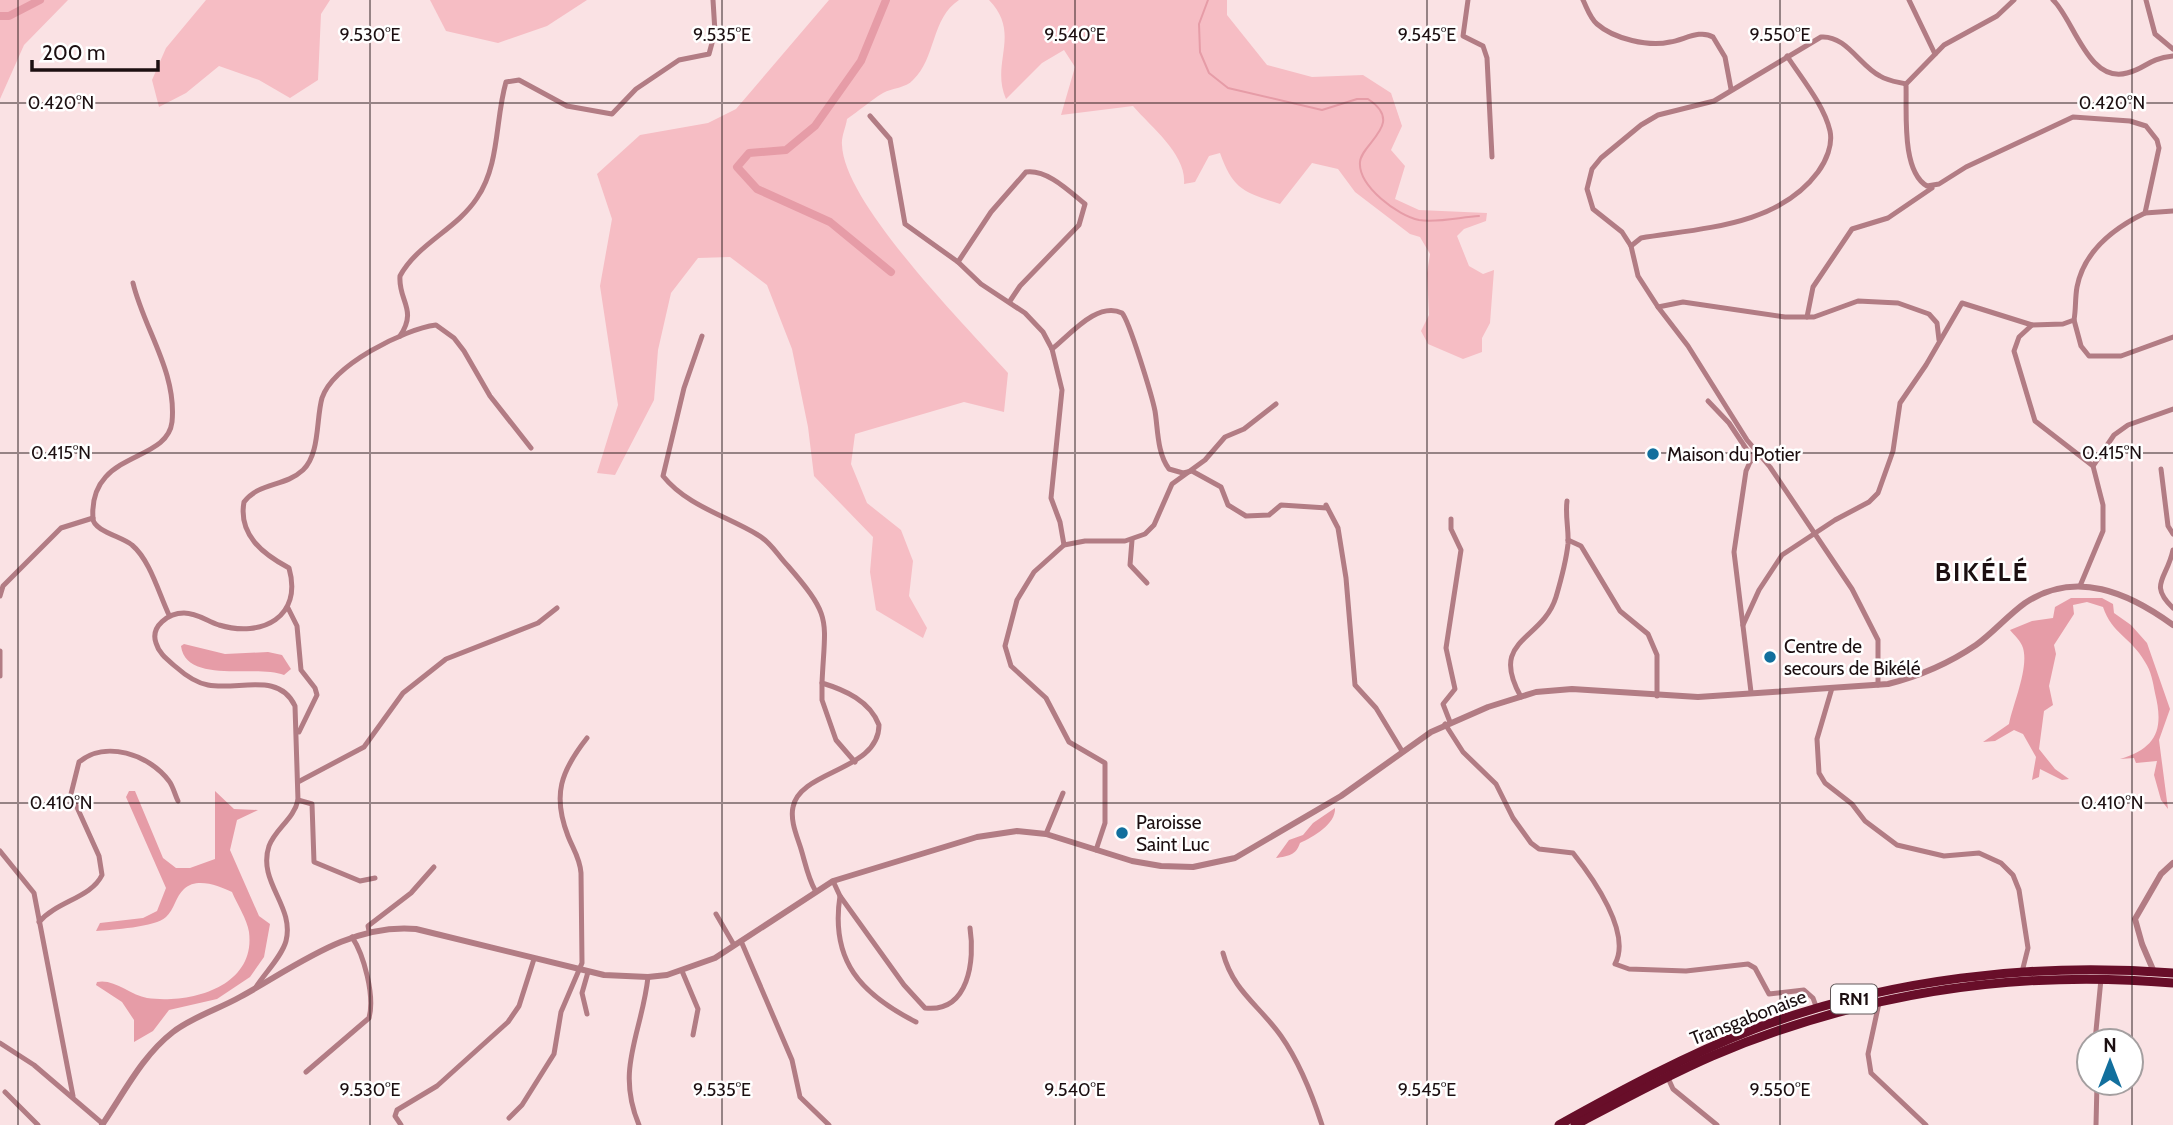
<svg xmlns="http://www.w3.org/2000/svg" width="2173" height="1125" font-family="Cabin,sans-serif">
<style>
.green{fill:#f6bdc4}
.water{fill:#e69ca7}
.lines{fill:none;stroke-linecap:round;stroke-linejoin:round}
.stream{stroke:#e69ca7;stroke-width:2}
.river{stroke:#e69ca7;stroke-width:8}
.minor{stroke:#b27c84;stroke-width:5}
.tertiary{stroke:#b27c84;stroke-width:6}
.trunk{stroke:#680e29;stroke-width:9}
.ticks{fill:none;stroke:#1c0f11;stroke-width:2;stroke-opacity:0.45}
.poi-dot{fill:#126f9d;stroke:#fff;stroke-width:2.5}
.labels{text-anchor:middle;stroke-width:5;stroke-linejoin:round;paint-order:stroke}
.shield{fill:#fff;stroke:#605758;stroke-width:2}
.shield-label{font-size:18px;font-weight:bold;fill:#1c0f11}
.poi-label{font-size:19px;fill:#1c0f11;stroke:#fff;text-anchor:start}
.street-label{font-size:19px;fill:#1c0f11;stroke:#fff}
.district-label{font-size:26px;font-weight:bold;letter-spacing:2px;fill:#1c0f11;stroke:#fff}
.ticks-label{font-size:18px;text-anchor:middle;fill:#1c0f11;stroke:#fff;stroke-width:5;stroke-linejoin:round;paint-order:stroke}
</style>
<rect width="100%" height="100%" fill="#fae2e4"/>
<g class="green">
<path d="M0 0H68L24 45 0 99Z"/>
<path d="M206 0H330L321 14 318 80 290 98 259 80 219 66 186 93 159 107 152 80 166 48Z"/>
<path d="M430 0H587L547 26 498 43 446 31Z"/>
<path d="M829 0H959C931 18 936 59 913 80 906 88 892 88 883 93 871 100 859 111 847 119 846 127 841 137 842 145 844 204 967 327 1008 373L1004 412 964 402 855 434 851 464 867 503 901 530 913 561 909 596 927 628 923 638 876 610 870 572 873 537 814 476 808 427 792 349 767 285 730 257 698 258 671 293 658 350 654 400 615 475 597 473 618 405 600 286 612 219 597 174 640 135 708 123 736 109Z"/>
<path d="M989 0H1227V15L1267 65 1312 77 1363 75 1391 93 1402 126 1391 150 1405 166 1395 199 1419 210 1487 213 1486 221 1464 229 1457 236 1469 266 1483 274 1494 270 1490 323 1482 338V352L1463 359 1428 344 1421 331 1429 315 1427 273 1430 254 1420 237 1410 234 1355 192 1338 169 1312 163 1280 204C1243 192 1233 189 1220 153L1209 156 1195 182 1184 184C1187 155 1152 128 1133 106L1061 115 1075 67 1064 50 1042 63 1006 99C990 63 1022 34 989 0Z"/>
</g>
<g class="water">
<path d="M2071 598H2102L2113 604 2114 613 2131 625 2147 643 2170 709 2159 740 2168 809 2161 800 2154 775 2157 761 2136 763 2134 758 2120 759C2157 748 2164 729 2155 693 2153 682 2151 671 2145 662 2131 637 2112 634 2103 607L2087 602 2073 605 2074 614 2054 645 2056 654 2049 686 2053 705 2044 711 2039 749 2055 769 2069 779 2062 780 2040 769 2039 777 2032 780 2036 757 2023 734 2014 730 1995 741 1983 742 2009 724C2013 704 2029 668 2023 648 2021 641 2014 635 2010 630L2032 621 2053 618 2055 607Z"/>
<path d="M184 644 225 654 268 652 282 655 291 669 284 675C257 664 186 685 181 646Z"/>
<path d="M129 791H135L163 858 176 868H190L215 859V791L234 809 258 810 237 820 230 850 259 916 270 924 264 957 250 977 217 999 169 1010 153 1031 134 1042V1020L122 1002 96 985 97 982C113 978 131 995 147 998 190 1004 256 987 249 932 247 919 237 904 232 892 219 886 197 877 184 889 176 896 174 910 166 917 156 927 111 930 96 931L100 923 143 918 157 911 166 888 126 797Z"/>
<path d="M1335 808C1336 824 1313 837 1300 843 1296 855 1289 856 1276 858L1289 840 1303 835 1313 823Z"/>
</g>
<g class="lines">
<path class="stream" d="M1208 0 1199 24 1200 52 1209 73 1228 88 1322 110 1357 99H1368C1406 124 1361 143 1360 162 1358 186 1398 216 1419 220 1437 223 1461 217 1479 216"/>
<g class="river">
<path d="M886 0 861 61 815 126 786 150 749 153 737 167 757 189 830 222 891 272"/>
<path d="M0 16H9L40 0"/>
</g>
<g class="minor">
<path d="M1468 0 1463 36 1483 46 1487 58 1492 157"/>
<path d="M1583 0C1587 8 1590 18 1597 24 1614 39 1649 47 1670 42 1684 40 1700 29 1713 37L1725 57 1731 89"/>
<path d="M1909 0 1935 54"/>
<path d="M2014 0 1997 16 1944 45 1906 84C1907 111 1901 171 1927 186L1939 184 1966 167 2073 117 2130 121 2146 126 2157 140 2159 148 2145 213C2114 228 2084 251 2077 287 2075 298 2076 309 2074 320L2063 324 2032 325 2019 337 2014 351 2035 421 2093 466 2103 505V531L2080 586"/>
<path d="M2053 0C2073 18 2088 84 2127 73 2147 68 2147 59 2173 56"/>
<path d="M2146 0 2155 34 2173 49"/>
<path d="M870 116 890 139 905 224 958 262 981 284 1025 313 1043 332 1052 349 1062 390 1051 498 1060 522 1064 545"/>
<path d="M2145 213 2173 211"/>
<path d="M1631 246 1641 238C1702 228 1778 226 1818 172 1826 161 1833 145 1830 131 1824 105 1802 79 1787 56"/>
<path d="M958 262 991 212 1026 172C1047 169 1069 191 1085 204L1079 225 1020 286 1010 301"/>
<path d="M133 283C144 329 177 372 172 422 167 464 88 450 93 519 94 531 123 537 132 545 150 560 159 594 169 615"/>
<path d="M1658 307 1683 302 1785 317H1814L1858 301 1898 303 1929 314 1937 323 1939 340"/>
<path d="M1807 317 1813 287 1852 229 1888 218 1932 188"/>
<path d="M2074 320 2081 346 2089 356H2121L2173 337"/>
<path d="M400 336C418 309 398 301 400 276 417 244 457 229 477 198 500 164 495 120 506 82L519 80 567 106 612 114 636 89 679 60 709 54 715 32 713 0"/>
<path d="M702 336 684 388 663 476C687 506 727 516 758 535 771 542 778 556 788 566 833 618 825 618 822 683 845 690 870 701 879 725 879 771 800 770 793 807 790 821 797 836 801 849 805 862 808 878 815 890"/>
<path d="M1052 349C1070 335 1097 301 1122 313 1129 320 1152 396 1155 411 1158 429 1157 453 1169 469L1183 473 1192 471 1221 487 1228 505 1246 516 1269 515 1281 505 1327 508"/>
<path d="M1708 401 1729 423 1753 459"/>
<path d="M2093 466 2114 435 2128 425 2173 409"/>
<path d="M2161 469 2168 526 2173 534"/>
<path d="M1326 505 1338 528 1346 578 1355 685 1376 708 1402 751"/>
<path d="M1132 540 1130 565 1147 583"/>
<path d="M1568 540 1581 546 1620 611 1648 634 1657 655V696"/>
<path d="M2173 550C2167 579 2148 584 2173 608"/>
<path d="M0 596 3 586 61 528 93 518"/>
<path d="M288 608 297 626 301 670 315 688 317 695 299 732"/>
<path d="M1743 625 1759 590 1782 555 1835 520 1869 502 1878 493 1893 451 1900 403 1926 365 1962 303 2032 325"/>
<path d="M0 651V676"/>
<path d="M822 683V700L836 740 855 762"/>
<path d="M1878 685V640L1852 589 1770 467 1747 440 1688 346 1658 307 1638 276 1631 246 1622 232 1593 209 1587 189 1592 169 1601 158 1641 125 1658 115 1714 101 1821 37C1846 35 1860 66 1880 76 1888 81 1898 82 1906 84"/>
<path d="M1832 688 1817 739 1819 773 1825 783 1852 804 1865 821 1897 845 1944 856 1979 853 2001 863 2013 875 2019 890 2028 948 2022 972"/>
<path d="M1751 692 1734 552 1746 471 1750 462 1758 456"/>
<path d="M1521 697C1488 638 1542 642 1556 597 1561 580 1566 562 1568 544 1569 530 1565 516 1567 501"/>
<path d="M1450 722 1443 704 1455 689 1446 648 1461 550 1451 529V519"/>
<path d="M1445 724 1463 752 1496 784 1513 818 1531 843 1539 849 1573 853C1593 878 1632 933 1615 964L1629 969 1686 971 1748 964 1755 968 1769 994 1804 990 1813 998 1817 1009"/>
<path d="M298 782 364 747 403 693 446 659 538 623 557 608"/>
<path d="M298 800 312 804 314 862 360 881 375 878"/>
<path d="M1046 834 1063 793"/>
<path d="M1096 850 1105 823V763L1069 742 1046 698 1011 666 1005 646 1017 600 1034 572 1064 545 1085 541H1125L1145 534 1154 525 1172 484 1205 460 1225 437 1244 429 1276 404"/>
<path d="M0 851 34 893 73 1096"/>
<path d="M833 881 840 896 904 985 925 1008C969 1013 975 960 970 928"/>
<path d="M840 896C830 961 861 994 916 1022"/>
<path d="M716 914 734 945"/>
<path d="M39 922C57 901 91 898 102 875L99 856 71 794 79 762C105 740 149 754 169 781 173 786 175 795 178 801"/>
<path d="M369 931 368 926 411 893 434 867"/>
<path d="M741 941 792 1060 800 1097 829 1125"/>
<path d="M1223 953C1233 991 1259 1005 1281 1036 1300 1063 1312 1094 1322 1125"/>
<path d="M682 971 698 1009 693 1035"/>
<path d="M256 987C265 973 282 956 286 941 295 906 257 882 269 846 275 829 294 819 298 800L295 706C279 671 238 691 208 685 197 683 185 675 176 667 168 660 159 654 156 643 150 626 169 613 184 613 197 613 207 621 219 625 262 638 303 617 289 568 263 554 238 535 244 502 259 482 285 487 303 470 320 454 316 419 322 398 333 365 404 329 436 325L454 338 464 351 490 396 531 448"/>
<path d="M1879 1003 1868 1054 1871 1073 1926 1125"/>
<path d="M587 1014 582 993 588 972"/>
<path d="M2095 1041 2101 979"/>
<path d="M0 1043 34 1065 103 1124"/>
<path d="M306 1072 369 1018C375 996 364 955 352 937"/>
<path d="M1668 1078 1673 1089 1717 1125"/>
<path d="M5 1092 38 1125"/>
<path d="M509 1118 522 1105 554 1054 561 1012 582 963 581 873C580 858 573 849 568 836 552 795 561 771 587 738"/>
<path d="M401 1125 395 1116 397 1110 437 1086 508 1022 519 1006 534 959"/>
<path d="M639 1125C615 1069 642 1033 648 977"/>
<path d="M2096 1125 2097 1083"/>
</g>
<g class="tertiary">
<path d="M2154 972 2142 944 2135 919 2161 874 2173 863"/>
<path d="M102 1125C124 1093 142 1056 173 1032 192 1017 219 1009 240 997 295 967 350 923 416 929L604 975 648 977 667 975 715 958 833 881 977 837 1017 831 1046 834 1132 861 1161 866 1193 867 1235 858 1341 796 1431 732 1488 707 1536 692 1572 689 1698 697 1888 684C1920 676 1948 664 1976 645 1993 633 2007 616 2025 603 2076 569 2129 593 2173 625"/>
</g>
<g class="trunk">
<path d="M1559 1125C1622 1090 1687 1055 1754 1029 1887 979 2032 962 2173 973"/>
<path d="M1575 1125C1620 1101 1666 1076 1712 1056 1859 994 2015 969 2173 983"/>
</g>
</g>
<path class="ticks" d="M18 0V1125M370 0V1125M722 0V1125M1075 0V1125M1427 0V1125M1780 0V1125M2132 0V1125M0 103H2173M0 453H2173M0 803H2173"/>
<g class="poi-dot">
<circle cx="1653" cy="454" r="7"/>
<circle cx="1770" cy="657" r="7"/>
<circle cx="1122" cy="833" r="7"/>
</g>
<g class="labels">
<rect class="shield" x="1831" y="984.5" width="46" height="29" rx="5"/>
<g class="shield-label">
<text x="1854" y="1005">RN1</text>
</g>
<g class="poi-label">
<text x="1667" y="461">Maison du Potier</text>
<text x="1784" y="653">Centre de<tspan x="1784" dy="22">secours de Bikélé</tspan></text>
<text x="1136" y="829">Paroisse<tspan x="1136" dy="22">Saint Luc</tspan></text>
</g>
<g class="street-label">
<text transform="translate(1748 1017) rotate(-21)" y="7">Transgabonaise</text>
</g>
<g class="district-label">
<text x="1982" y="581">BIKÉLÉ</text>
</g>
</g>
<g class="ticks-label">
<text x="370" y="41">9.530°E</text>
<text x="722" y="41">9.535°E</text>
<text x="1075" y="41">9.540°E</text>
<text x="1427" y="41">9.545°E</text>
<text x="1780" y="41">9.550°E</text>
<text x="61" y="109">0.420°N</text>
<text x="2112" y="109">0.420°N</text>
<text x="61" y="459">0.415°N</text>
<text x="2112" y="459">0.415°N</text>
<text x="61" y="809">0.410°N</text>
<text x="2112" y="809">0.410°N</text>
<text x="370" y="1096">9.530°E</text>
<text x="722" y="1096">9.535°E</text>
<text x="1075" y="1096">9.540°E</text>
<text x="1427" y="1096">9.545°E</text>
<text x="1780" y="1096">9.550°E</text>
</g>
<g transform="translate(2110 1062)"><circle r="33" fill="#ffffff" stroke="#a49fa0" stroke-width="2"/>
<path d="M0-5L12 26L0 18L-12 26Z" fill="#126f9d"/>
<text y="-10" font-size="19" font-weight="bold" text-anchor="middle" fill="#1c0f11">N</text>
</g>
<path d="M32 60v10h126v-10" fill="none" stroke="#1c0f11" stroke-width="3.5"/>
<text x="42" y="60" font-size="21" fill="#1c0f11" stroke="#ffffff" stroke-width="5" paint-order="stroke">200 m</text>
</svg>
